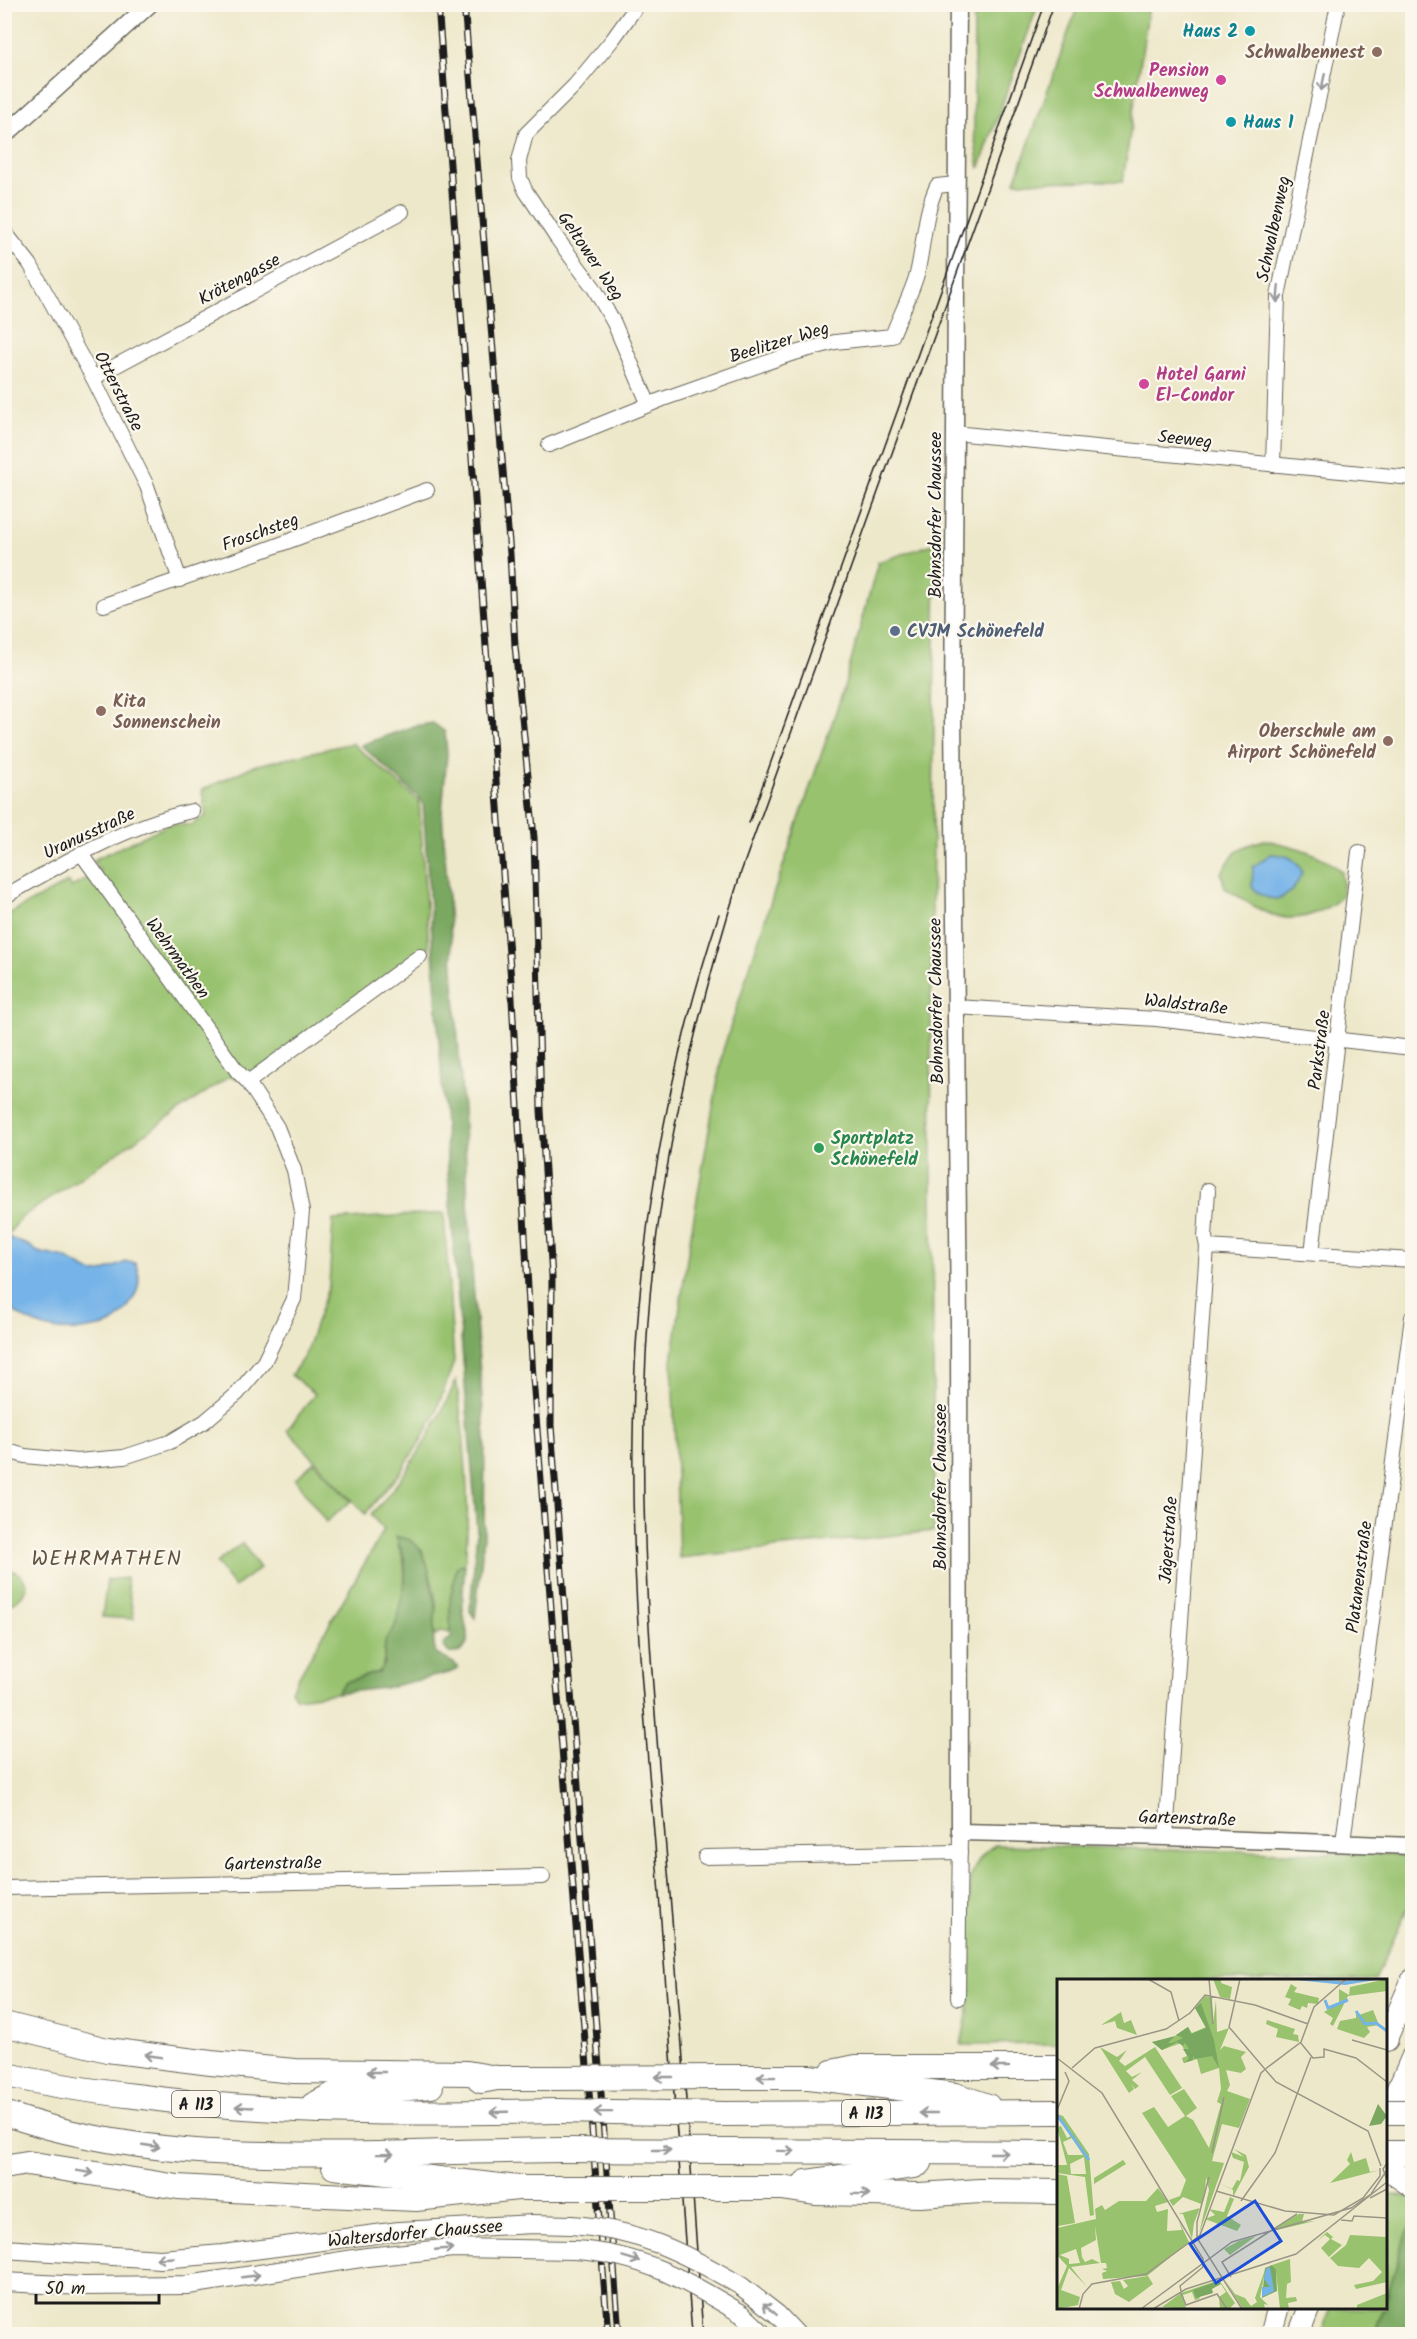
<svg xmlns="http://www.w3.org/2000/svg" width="1417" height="2339" font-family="Kalam,sans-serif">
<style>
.green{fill:#98c26e;stroke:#5a6f45;stroke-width:1.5}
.forest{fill:#7aa861;stroke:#4b623e;stroke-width:1.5}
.water{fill:#74b3e8;stroke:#486882;stroke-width:1.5}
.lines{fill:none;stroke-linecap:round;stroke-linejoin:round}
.minor-casing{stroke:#666359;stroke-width:16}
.tertiary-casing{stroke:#666359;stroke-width:19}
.secondary-casing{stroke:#666359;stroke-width:20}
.primary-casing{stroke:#666359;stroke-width:23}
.motorway-casing{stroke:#666359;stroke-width:26}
.minor{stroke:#fff;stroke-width:14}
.tertiary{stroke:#fff;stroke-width:16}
.secondary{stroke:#fff;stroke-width:18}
.primary{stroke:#fff;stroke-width:21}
.motorway{stroke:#fff;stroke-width:24}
.tram{stroke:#1c1c1c;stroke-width:1.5}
.rail-casing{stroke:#1c1c1c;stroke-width:7}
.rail{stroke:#fbf7ec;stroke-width:4.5;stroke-dasharray:14;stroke-linecap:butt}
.secondary-bridge-casing{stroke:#666359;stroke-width:20;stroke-linecap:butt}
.motorway-bridge-casing{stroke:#666359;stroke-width:26;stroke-linecap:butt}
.secondary-bridge{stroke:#fff;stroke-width:18}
.motorway-bridge{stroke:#fff;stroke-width:24}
.oneway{stroke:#999}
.culture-dot{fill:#0f9aa8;stroke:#fbf7ec;stroke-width:2}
.education-dot{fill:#8d6e63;stroke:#fbf7ec;stroke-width:2}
.hotel-dot{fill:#d1479c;stroke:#fbf7ec;stroke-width:2}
.service-dot{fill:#5c6f8a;stroke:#fbf7ec;stroke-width:2}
.leisure-dot{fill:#2e9e5b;stroke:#fbf7ec;stroke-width:2}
.labels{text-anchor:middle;stroke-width:4.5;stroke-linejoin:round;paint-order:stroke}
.shield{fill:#fbf7ec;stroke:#5f5e5a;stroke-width:1.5}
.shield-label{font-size:16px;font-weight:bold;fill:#1c1c1c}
.culture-label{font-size:18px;font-weight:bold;fill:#0d838f;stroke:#fbf7ec;text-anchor:end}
.education-label{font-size:18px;font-weight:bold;fill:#785e54;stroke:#fbf7ec;text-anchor:end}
.hotel-label{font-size:18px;font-weight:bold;fill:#b23c85;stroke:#fbf7ec;text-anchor:end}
.street-label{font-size:18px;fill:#1c1c1c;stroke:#fbf7ec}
.service-label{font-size:18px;font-weight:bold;fill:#4e5e75;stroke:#fbf7ec;text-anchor:start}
.leisure-label{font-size:18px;font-weight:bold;fill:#27864d;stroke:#fbf7ec;text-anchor:start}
.quarter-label{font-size:21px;letter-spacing:1.5px;fill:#615240;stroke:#fbf7ec}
.inset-river{fill:none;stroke:#74b3e8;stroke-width:3}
.inset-road{fill:none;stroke:#9a9685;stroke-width:1.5}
.view{fill:#1d4ed8;fill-opacity:0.15;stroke:#1d4ed8;stroke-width:3}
.inset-edge{fill:none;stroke:#1c1c1c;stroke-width:3}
</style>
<rect width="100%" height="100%" fill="#fbf7ec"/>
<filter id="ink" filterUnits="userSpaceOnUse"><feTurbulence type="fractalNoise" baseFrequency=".0167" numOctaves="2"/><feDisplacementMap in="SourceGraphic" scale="12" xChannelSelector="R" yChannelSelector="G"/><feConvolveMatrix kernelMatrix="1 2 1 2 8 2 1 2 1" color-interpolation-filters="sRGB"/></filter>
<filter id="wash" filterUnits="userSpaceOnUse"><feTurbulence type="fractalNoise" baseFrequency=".008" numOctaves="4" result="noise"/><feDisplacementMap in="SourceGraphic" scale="24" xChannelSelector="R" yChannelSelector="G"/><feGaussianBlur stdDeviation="1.35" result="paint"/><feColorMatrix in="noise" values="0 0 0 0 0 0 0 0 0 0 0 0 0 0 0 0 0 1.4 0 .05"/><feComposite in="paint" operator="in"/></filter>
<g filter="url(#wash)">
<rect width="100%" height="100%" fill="#eee8cb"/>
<g class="green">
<path d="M974 5H1038L979 169 974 134Z"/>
<path d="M1078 5H1149L1123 181 1015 182Z"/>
<path d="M936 543 931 1017 934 1531 679 1558 672 1361 689 1245 723 1050 770 904 843 691 878 562Z"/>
<path d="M352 743 419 801 429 948 248 1082 230 1076 21 1218 5 1238V916L68 882 72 887 100 871 93 860 170 824 191 825 206 816 202 790 253 766Z"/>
<path d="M1265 840C1293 846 1320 852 1342 872 1344 895 1345 898 1324 909 1282 931 1260 909 1225 888L1221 873C1237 849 1237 847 1265 840Z"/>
<path d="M444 1213 454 1362 434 1417 420 1442 401 1471 365 1514 287 1430 315 1394 291 1375 305 1355 329 1285 333 1220Z"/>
<path d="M456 1380C465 1442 471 1503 465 1566L461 1564 450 1633 441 1631 435 1636C433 1626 435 1619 436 1609 437 1596 427 1560 421 1549L398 1546C410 1564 404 1609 394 1628 391 1633 387 1637 385 1644 383 1653 386 1661 380 1671 365 1679 346 1677 336 1693L296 1698 291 1690 384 1530 371 1515C408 1474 435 1431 456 1380Z"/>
<path d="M314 1462 351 1501 326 1522 295 1479Z"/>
<path d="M242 1543 260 1568 234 1587 216 1563Z"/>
<path d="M15 1571 23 1578 27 1585 23 1594 14 1603H5V1572Z"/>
<path d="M126 1578 134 1619 102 1617 107 1580Z"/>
<path d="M995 1845 1401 1855 1412 1868V1899L1375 1980H1058V2044L961 2045 969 2005 970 1879C976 1863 981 1853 995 1845Z"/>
<path d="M1390 2195 1412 2197V2224L1407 2231 1386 2300V2198Z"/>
<path d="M1331 2308H1383L1375 2334H1321Z"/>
</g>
<g class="forest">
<path d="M433 723 445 732 447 754 442 812 463 1109 472 1270 485 1438 484 1537 475 1618 470 1611 477 1531 450 1202 423 803 419 798 361 745 414 726Z"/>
<path d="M396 1537C424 1537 429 1568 432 1589 433 1596 436 1602 436 1608 435 1624 431 1639 436 1654L454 1663 458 1667 456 1670 449 1673 384 1688 336 1693 345 1682 378 1672 384 1664 385 1640 394 1629 397 1619 405 1581V1560Z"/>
<path d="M461 1564 465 1566C464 1580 462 1594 463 1609 463 1619 469 1632 467 1642 465 1651 458 1654 449 1653L443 1646 445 1642 453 1637 450 1633V1599L456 1568Z"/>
<path d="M1412 2224V2334H1375L1383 2308H1386V2300L1407 2231Z"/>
</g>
<g class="water">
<path d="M1271 854C1286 855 1296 857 1302 872 1293 898 1273 909 1252 887L1253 867Z"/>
<path d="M5 1236 30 1246 38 1252 65 1258 93 1273 102 1272 126 1262 135 1263C142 1277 140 1289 131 1302 126 1310 121 1318 112 1323 107 1326 100 1327 94 1328 61 1335 29 1328 5 1303Z"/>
</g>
</g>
<g filter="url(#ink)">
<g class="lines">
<g class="minor-casing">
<g id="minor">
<path d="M638 4 613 39 575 85 526 134 519 161 520 178 525 190 556 237 594 288 614 323 649 405"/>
<path d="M4 231 30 264 93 378 147 486 180 580"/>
<path d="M93 378 402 212"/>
<path d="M954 433 1412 478"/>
<path d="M549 445 663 399 791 354 835 342 892 336C900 315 911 295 917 274 924 245 924 213 937 186L955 184"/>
<path d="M1273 465 1278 296 1338 4"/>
<path d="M104 605 262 551 427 490"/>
<path d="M4 897C62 863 127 825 192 811"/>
<path d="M956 1007 1156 1019 1412 1048"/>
<path d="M248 1082 420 956"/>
<path d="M1207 1247 1205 1237 1208 1190"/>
<path d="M1312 1253 1359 852"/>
<path d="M4 1450 25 1456 77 1461 124 1457 170 1442 204 1422 237 1394 264 1362 294 1299 302 1211 294 1170 277 1127 248 1082 237 1071 81 853"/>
<path d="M1166 1837 1207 1247 1412 1260"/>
<path d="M1343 1842 1412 1317"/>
<path d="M705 1857 960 1852"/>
<path d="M4 1888 543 1877"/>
<path d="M958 1998 960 1832"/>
</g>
</g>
<g class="tertiary-casing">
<g id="tertiary">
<path d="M958 4 953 714 959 1326 960 1832 1166 1837 1412 1846"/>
<path d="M4 136 150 4"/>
</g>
</g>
<g class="secondary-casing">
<g id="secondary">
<path d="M4 2249 160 2259 223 2254 399 2231 533 2224 571 2225"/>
<path d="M4 2282 83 2286 188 2285 367 2257 453 2248 574 2250"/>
<path d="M741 2286 777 2314 796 2334"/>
<path d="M742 2314 763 2334"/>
</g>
</g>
<g class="primary-casing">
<g id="primary">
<path d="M1386 2040 1412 1980"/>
<path d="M1393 2101 1412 2057"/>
<path d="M1271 2334 1278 2308"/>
<path d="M1299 2334 1309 2308"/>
</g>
</g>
<g class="motorway-casing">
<g id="motorway">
<path d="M4 2024 107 2050 211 2063 294 2071 467 2073 497 2078"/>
<path d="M1386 2039V2038"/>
<path d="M832 2072 856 2067H1058"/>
<path d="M4 2074C47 2085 91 2091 135 2096 274 2115 417 2114 558 2111"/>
<path d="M722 2077H809L955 2095 988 2106"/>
<path d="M481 2081 497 2078H555"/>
<path d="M1399 2088 1412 2085"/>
<path d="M313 2105 332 2095 431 2086"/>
<path d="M4 2113C123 2156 254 2156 379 2154 439 2152 500 2151 561 2150"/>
<path d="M725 2114 1058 2112"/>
<path d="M727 2151 1058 2153"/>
<path d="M1386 2153H1412"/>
<path d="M1386 2164 1393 2172 1412 2185"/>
<path d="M4 2167 27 2163 178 2187 304 2194 416 2199 518 2188"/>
<path d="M334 2167 518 2188H564"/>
<path d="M806 2182 914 2166 920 2163"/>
<path d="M730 2188H782L815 2193 920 2195 980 2191 1058 2192"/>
</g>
</g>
<use href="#minor" class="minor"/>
<use href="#tertiary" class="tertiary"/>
<use href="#secondary" class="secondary"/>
<use href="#primary" class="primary"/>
<use href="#motorway" class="motorway"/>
<g class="tram">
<path d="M749 823 1044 4"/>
<path d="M692 2334C681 2179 669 2024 657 1868 645 1725 631 1581 633 1437 634 1261 663 1082 719 914"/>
<path d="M703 2334C692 2184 682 2034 669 1883 653 1696 635 1509 648 1321 659 1167 695 1019 741 872L1054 4"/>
</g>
<g class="rail-casing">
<g id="rail">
<path d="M438 4 511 981 533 1378 608 2334"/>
<path d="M464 4 510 554 515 646 534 837 541 1110 552 1277 551 1425 619 2334"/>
</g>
</g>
<use href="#rail" class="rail"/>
<g class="secondary-bridge-casing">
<g id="secondary-bridge">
<path d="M571 2225C638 2229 685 2253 741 2286"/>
<path d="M574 2250C640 2253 687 2281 742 2314"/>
</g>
</g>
<g class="motorway-bridge-casing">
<g id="motorway-bridge">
<path d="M555 2078 722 2077"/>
<path d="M558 2111 725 2114"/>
<path d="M1386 2112H1412"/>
<path d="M561 2150 727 2151"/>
<path d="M564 2188H730"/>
</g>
</g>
<use href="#secondary-bridge" class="secondary-bridge"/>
<use href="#motorway-bridge" class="motorway-bridge"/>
</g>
<defs><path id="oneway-shaft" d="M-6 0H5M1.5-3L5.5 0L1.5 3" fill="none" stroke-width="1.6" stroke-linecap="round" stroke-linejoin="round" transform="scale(1.5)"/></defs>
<g class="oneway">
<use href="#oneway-shaft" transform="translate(1323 82) rotate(102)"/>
<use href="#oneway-shaft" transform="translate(1278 294) rotate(95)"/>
<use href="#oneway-shaft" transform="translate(153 2056) rotate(-172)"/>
<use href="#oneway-shaft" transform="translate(1000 2067) rotate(180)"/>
<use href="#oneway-shaft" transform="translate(376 2072) rotate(-180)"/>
<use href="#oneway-shaft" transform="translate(664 2077) rotate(180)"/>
<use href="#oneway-shaft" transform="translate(766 2077) rotate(-180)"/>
<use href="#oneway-shaft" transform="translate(244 2107) rotate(-177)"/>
<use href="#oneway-shaft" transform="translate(499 2112) rotate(178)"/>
<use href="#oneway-shaft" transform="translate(603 2112) rotate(-179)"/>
<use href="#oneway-shaft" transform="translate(928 2113) rotate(180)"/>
<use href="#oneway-shaft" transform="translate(151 2146) rotate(8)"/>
<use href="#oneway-shaft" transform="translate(662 2150)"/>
<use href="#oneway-shaft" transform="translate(786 2151) rotate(1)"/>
<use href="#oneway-shaft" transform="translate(999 2153)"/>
<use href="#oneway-shaft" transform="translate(385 2154) rotate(-1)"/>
<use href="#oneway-shaft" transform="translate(85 2172) rotate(9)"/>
<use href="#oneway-shaft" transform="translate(861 2194) rotate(1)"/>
<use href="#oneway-shaft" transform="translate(444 2249) rotate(-5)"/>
<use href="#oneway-shaft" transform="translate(165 2258) rotate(177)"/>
<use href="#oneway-shaft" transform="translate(631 2259) rotate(17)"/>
<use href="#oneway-shaft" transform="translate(251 2276) rotate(-8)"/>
<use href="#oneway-shaft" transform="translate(770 2309) rotate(-139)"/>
</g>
</g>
<g class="culture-dot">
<circle cx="1250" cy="31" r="6"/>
<circle cx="1231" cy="122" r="6"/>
</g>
<g class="education-dot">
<circle cx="1377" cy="52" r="6"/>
<circle cx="101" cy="711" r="6"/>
<circle cx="1388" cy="741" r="6"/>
</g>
<g class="hotel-dot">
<circle cx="1221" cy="80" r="6"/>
<circle cx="1144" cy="384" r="6"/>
</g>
<circle class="service-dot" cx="895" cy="631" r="6"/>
<circle class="leisure-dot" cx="819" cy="1148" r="6"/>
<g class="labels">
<g class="shield">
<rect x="172" y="2091" width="48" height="26" rx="4.5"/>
<rect x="842" y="2100" width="48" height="26" rx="4.5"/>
</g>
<g class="shield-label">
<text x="196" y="2110">A 113</text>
<text x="866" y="2119">A 113</text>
</g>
<g class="culture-label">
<text x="1238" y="37">Haus 2</text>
<text x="1243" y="128" text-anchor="start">Haus 1</text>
</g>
<g class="education-label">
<text x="1365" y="58">Schwalbennest</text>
<text x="113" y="707" text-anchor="start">Kita<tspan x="113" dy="21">Sonnenschein</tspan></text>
<text x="1376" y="737">Oberschule am<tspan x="1376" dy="21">Airport Schönefeld</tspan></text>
</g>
<g class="hotel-label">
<text x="1209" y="76">Pension<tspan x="1209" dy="21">Schwalbenweg</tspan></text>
<text x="1156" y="380" text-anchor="start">Hotel Garni<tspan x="1156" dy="21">El-Condor</tspan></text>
</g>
<g class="street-label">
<text transform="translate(1273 229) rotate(-78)" y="6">Schwalbenweg</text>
<text transform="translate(591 256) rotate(56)" y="6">Geltower Weg</text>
<text transform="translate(239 279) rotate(-28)" y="6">Krötengasse</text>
<text transform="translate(779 342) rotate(-17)" y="6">Beelitzer Weg</text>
<text transform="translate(119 391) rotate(63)" y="6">Otterstraße</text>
<text transform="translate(1185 439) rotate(6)" y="6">Seeweg</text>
<text transform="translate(935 515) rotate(-90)" y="6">Bohnsdorfer Chaussee</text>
<text transform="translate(260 532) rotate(-20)" y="6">Froschsteg</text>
<text transform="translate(89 833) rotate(-25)" y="6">Uranusstraße</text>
<text transform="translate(178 958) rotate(54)" y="6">Wehrmathen</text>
<text transform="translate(936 1001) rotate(-91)" y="6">Bohnsdorfer Chaussee</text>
<text transform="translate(1186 1004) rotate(6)" y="6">Waldstraße</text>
<text transform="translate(1319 1050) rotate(-83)" y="6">Parkstraße</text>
<text transform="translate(940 1487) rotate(-90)" y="6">Bohnsdorfer Chaussee</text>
<text transform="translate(1168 1540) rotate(-86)" y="6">Jägerstraße</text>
<text transform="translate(1359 1577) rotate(-83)" y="6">Platanenstraße</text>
<text transform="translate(1187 1818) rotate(2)" y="6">Gartenstraße</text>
<text transform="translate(273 1863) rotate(-1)" y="6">Gartenstraße</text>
<text transform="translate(415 2233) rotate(-5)" y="6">Waltersdorfer Chaussee</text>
</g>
<g class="service-label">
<text x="907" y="637">CVJM Schönefeld</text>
</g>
<g class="leisure-label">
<text x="831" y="1144">Sportplatz<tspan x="831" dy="21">Schönefeld</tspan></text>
</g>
<g class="quarter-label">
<text x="107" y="1565">WEHRMATHEN</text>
</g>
</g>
<g transform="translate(1057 1979)">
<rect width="330" height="330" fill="#eee8cb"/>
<path d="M156 0H164V4L175 8 173 20 163 18ZM330 0V12L291 17 276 47 273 45 276 39 267 33 282 24V10L292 16 293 8ZM234 5 240 9 237 13 262 19 261 25 251 24 250 29 245 27 243 31 231 26 234 20 228 18ZM148 17 155 18 156 45 159 21 160 53 172 49 163 71 167 67 189 73 184 78 189 90 184 94 169 91 173 106 170 112 193 120 182 149 165 145 155 182 167 184 142 255 152 211 149 198 148 216 137 244 135 260 126 235H121L143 229 144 225 126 218 116 227 112 221 123 217 129 201 85 134 97 128 111 148 128 137 114 117 127 110 140 129 129 137 136 141 152 169 164 125 160 123 164 110 162 89 144 95 140 80 127 84 125 79 130 77 124 64 105 71 95 63 115 59 131 48 135 54 149 48 138 29ZM316 31 322 46 310 48 313 53 307 59 280 50 283 42 299 39V32L302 36ZM64 33 67 44 74 41 80 56 60 49 58 42 44 46ZM210 41 238 50 236 55 241 56 242 63 219 58 221 50 209 45ZM43 68 60 78 70 71 62 82 68 87 98 68 125 109 113 116 88 78 69 92 75 98 85 93 75 101 82 107 78 110 74 105 77 110 72 114ZM0 135 6 137 32 175 37 236 33 237 28 198 0 194V186H10L0 148 4 147 10 159 14 157ZM15 159 26 176H11L6 163ZM27 178 29 195H14L13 185ZM177 170 189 176 192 188 176 218V211L162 204 175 210 180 201 183 202 187 183 176 179 174 173 187 178ZM294 173 297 183 309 179 313 193 323 191 273 204 293 185 290 181ZM66 181 69 185 37 205V199ZM0 195 10 197 18 244 1 247 0 244ZM101 209 111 223 98 227 100 233 111 230 110 252 125 251 122 242 132 263 90 297 46 300 45 294 50 292 45 290 50 289 49 284H44L38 247 39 261 24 269 25 278 28 283 35 280 43 284 14 288 30 308 12 289 4 311 23 318 21 326 0 330V310L10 287 0 276V249L39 240 38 230 45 226 48 231 62 222H89ZM19 270 23 284 12 285V280L3 276ZM173 218 177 220 170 237 184 246 180 252 148 240 158 236 152 230 167 233ZM242 235H247L245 243 258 242 211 253ZM270 253 276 258 274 260 285 266 272 278 264 269 273 260 268 256 259 263ZM293 256 330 258V303L299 310 297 306 316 302 325 293 312 279 302 289 281 287 273 279 289 266ZM199 257 173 276 167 270 182 262ZM233 280 234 303 230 305 229 319 239 318 240 322 231 324 232 330H223L219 293 215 286ZM209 288 203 318 211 326 207 325 208 330H186L167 300 178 315 188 319 194 327 200 323 198 319ZM91 297 96 305 72 323 58 315 54 303 63 302 67 310 71 307 66 301ZM162 301 178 324 172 330H163L162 318 169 313 162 302 147 309 142 320 138 321 135 313 126 316 129 330 105 328 124 314ZM330 314V330H300V326Z" fill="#98c26e" fill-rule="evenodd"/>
<path d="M144 24 157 61 162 89 155 77 138 80 136 77V81L127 84 125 79 128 84 132 79 126 70H132L126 61 128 64 126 67 120 63 105 71 95 63 118 57 111 64H115L126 59 119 56 131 48 134 55 149 49 138 29ZM321 125 330 137 324 145 312 147ZM215 286 219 291 220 312 205 319 208 289ZM162 302 164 305 155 310 156 314 139 319 136 311Z" fill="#7aa861"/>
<path d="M230 0 285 2 325 0 288 6ZM213 288 217 312 205 318V308H213L207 300 209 290Z" fill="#74b3e8"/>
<path class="inset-river" d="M268 21 271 29 291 21M299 32 308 45 319 44 330 52M0 136 32 181"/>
<path class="inset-road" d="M91 0 114 13 122 42M152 0 156 45M183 0 172 48 219 103 311 152 324 187M295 61 330 71M243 63 256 79 267 78V70L299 79 330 103M0 79 45 114 146 280V288L123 307 124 312M211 88 244 63 257 28 289 0M15 89 38 69 109 50 133 34 148 16 198 26 251 45M0 131 12 102 8 93M155 174 167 118M330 184 326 190 330 201M152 198 140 243V259L185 330M159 212 228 232 277 236 306 219 323 197V189M313 219 330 210M184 222 218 174 254 78M284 241 295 242 297 237 330 239M134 263 143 256 204 94 212 87M174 298 165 283 240 235M124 314 129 326 160 315 170 330M22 330 26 315 35 305 89 295 133 263M84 330 175 263 294 229 314 215 330 191M96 330 129 310 239 275 330 203"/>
<path class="view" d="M198 222 224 262 159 304 133 265Z"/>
<rect width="330" height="330" class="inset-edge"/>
</g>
<rect width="1417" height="2339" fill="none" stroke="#fbf7ec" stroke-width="24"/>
<path d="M36 2294v9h123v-9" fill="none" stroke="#1c1c1c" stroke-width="3"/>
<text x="45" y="2294" font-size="18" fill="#1c1c1c" stroke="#fbf7ec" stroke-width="4.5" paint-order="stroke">50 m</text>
</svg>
